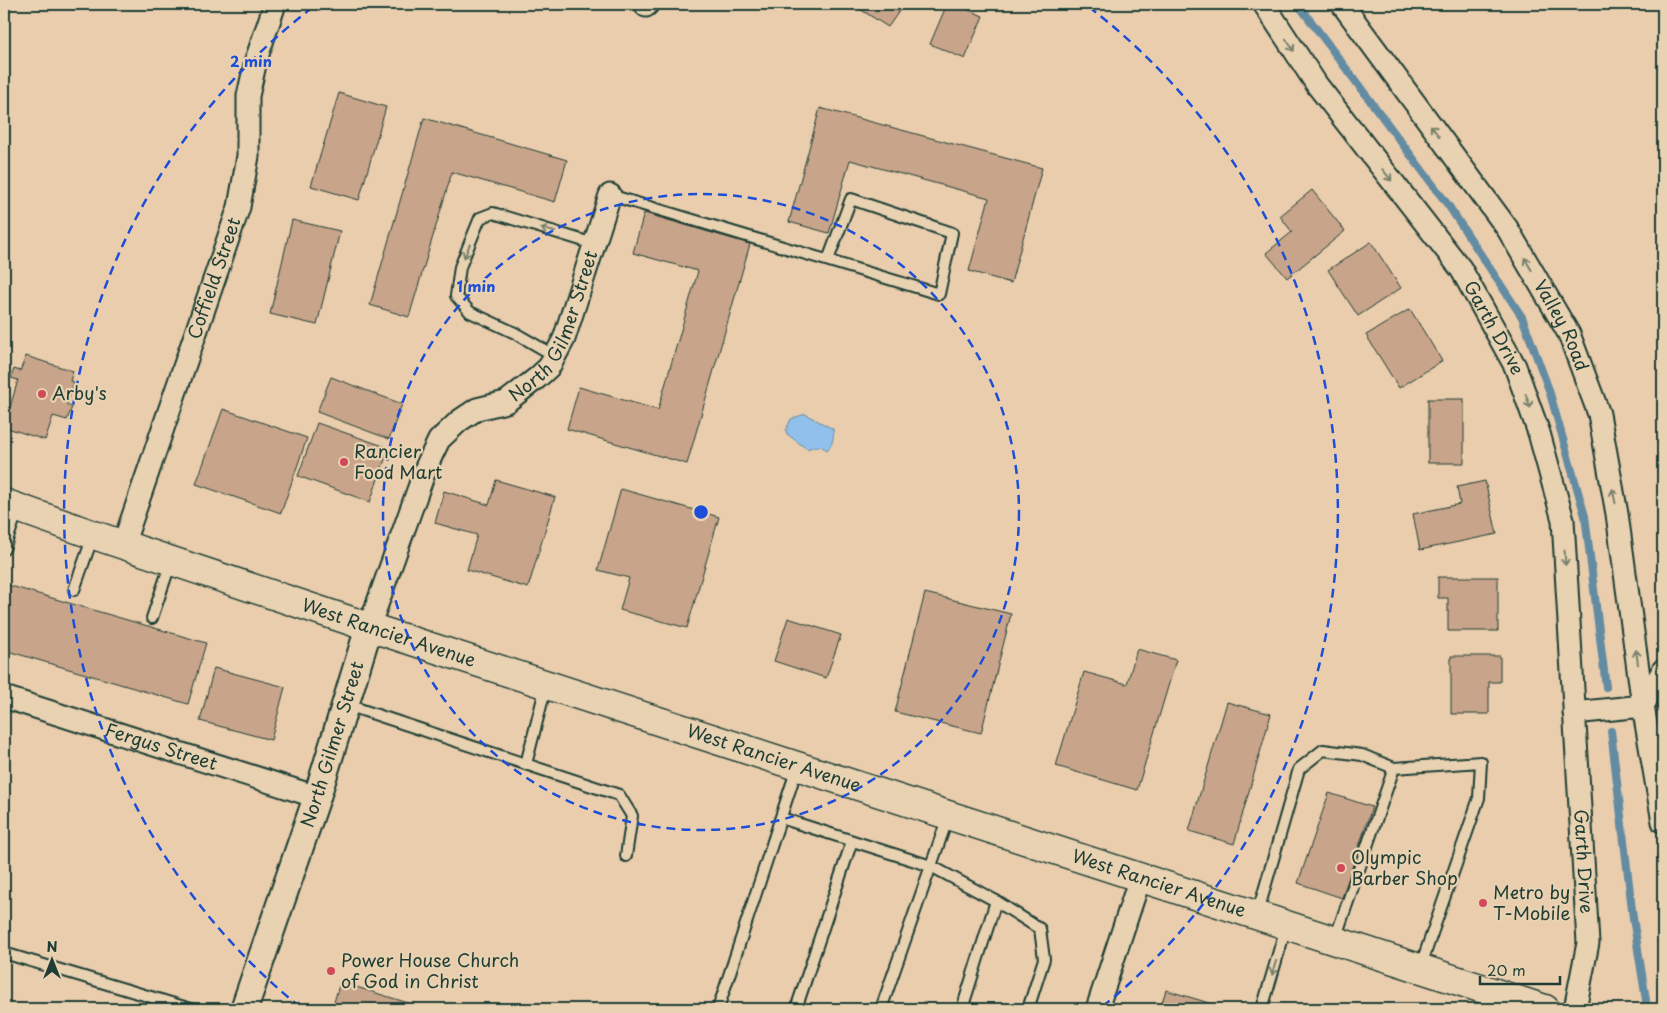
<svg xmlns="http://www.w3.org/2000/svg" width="1667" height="1013" font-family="'Playpen Sans',sans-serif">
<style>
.water{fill:#92c0ed;stroke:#648ca3}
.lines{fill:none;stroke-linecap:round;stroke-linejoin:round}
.stream{stroke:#648ca3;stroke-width:8}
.building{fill:#c7a48a;stroke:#1f3d34}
.service-casing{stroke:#1f3d34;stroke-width:14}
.minor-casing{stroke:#1f3d34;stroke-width:25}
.tertiary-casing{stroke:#1f3d34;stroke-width:30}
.secondary-casing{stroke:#1f3d34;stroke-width:31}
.service{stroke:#e8d2b1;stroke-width:10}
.minor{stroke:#e8d2b1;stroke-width:21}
.tertiary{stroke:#e8d2b1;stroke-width:26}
.secondary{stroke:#e8d2b1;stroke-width:28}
.oneway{stroke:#79806c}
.ring{fill:none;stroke:#1d4ed8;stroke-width:2.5;stroke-dasharray:9 6}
.poi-dot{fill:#d1495b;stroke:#e8d2b1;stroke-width:2}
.labels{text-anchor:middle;stroke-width:4.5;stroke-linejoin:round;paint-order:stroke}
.street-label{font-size:18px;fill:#1f3d34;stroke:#e8d2b1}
.poi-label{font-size:18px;fill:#1f3d34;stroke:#e8d2b1;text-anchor:start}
.centre{fill:#1d4ed8;stroke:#e8d2b1;stroke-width:2.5}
.ring-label{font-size:15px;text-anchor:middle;font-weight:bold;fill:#1d4ed8;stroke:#e8d2b1;stroke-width:4.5;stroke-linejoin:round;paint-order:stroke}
</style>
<rect width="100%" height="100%" fill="#e9cdad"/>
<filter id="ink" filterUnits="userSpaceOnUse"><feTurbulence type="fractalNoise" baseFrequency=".02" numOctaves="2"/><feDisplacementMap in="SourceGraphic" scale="10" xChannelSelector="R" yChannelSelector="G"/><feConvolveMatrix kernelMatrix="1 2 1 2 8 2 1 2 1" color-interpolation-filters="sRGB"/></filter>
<g filter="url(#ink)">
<path class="water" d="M805 414 833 429C834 437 833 445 827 450 819 444 816 446 807 449L787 434 786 430 791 419Z"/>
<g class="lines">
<g class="stream">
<path d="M1298 4 1448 205 1522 317 1549 390 1585 516 1606 687"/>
<path d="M1611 731 1633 918 1646 1000 1645 1009"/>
</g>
</g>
<g class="building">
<path d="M852 4H904L888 27Z"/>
<path d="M947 4H954L983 16 965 59 930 44Z"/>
<path d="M339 93 386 107 359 200 311 186Z"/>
<path d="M820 108 1042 168 1011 283 969 271 989 198 850 160 829 233 789 222Z"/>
<path d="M424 118 567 160 555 202 452 172 409 317 370 305Z"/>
<path d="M1312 190 1345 231 1287 278 1266 253 1292 232 1280 216Z"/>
<path d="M644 213 750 244 687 464 567 429 579 387 658 410 698 271 633 253Z"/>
<path d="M292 220 340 231 317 325 270 314Z"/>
<path d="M1371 242 1401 288 1358 316 1328 270Z"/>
<path d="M1410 309 1442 361 1399 388 1366 335Z"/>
<path d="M26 356 73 371 70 381 74 382 67 405 72 407 67 420 53 416 45 440 4 427 18 380 11 378 14 369 20 371Z"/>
<path d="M331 377 402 404 389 439 317 412Z"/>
<rect x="1428" y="399" width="36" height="64"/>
<path d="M223 409 307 438 281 513 196 484Z"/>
<path d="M317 423 389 448 370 502 298 476Z"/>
<path d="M496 480 555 497 528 588 467 570 477 535 435 523 444 491 489 505Z"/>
<path d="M1485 481 1497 534 1420 550 1413 514 1460 504 1457 487Z"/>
<path d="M621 489 719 517 687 628 620 610 629 578 598 570Z"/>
<path d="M1438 577H1498V631H1448V598H1438Z"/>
<path d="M4 584 206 643 188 704 4 650Z"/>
<path d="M925 593 1011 614 981 733 895 712Z"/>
<path d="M788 618 841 635 826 678 774 661Z"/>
<path d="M1137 649 1176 660 1137 790 1056 766 1084 672 1127 684Z"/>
<path d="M1451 656H1500V682H1489V714H1451Z"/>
<path d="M214 668 285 687 271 740 200 721Z"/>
<path d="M1227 702 1271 714 1234 844 1189 831Z"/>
<path d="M1329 793 1372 807 1342 898 1298 883Z"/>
<path d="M340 982 428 1009H332Z"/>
<path d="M1166 990 1229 1009H1160Z"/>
</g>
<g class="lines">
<g class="service-casing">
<g id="service">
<path d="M610 195 939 294 952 233 851 199 828 260"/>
<path d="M555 356 515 333 470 312 456 296 460 267 480 218 493 213 594 244"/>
<path d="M4 549 18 509"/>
<path d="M74 590 93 536"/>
<path d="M152 618 171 562"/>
<path d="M347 705 619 795 632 816 626 856"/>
<path d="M526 764 546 686"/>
<path d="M781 818 931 866 996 901 1040 929 1044 959 1028 1009"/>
<path d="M1257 915 1299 769 1323 750 1362 755 1394 768"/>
<path d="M1335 939 1394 768 1481 762 1479 798 1420 968"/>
<path d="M4 953 191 1009"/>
<path d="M718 1009 797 768"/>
<path d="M796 1009 852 841"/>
<path d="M881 1009 948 817"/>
<path d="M962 1009 996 901"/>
<path d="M1262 1009 1286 927"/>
</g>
</g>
<g class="minor-casing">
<g id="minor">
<path id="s1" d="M1264 4 1317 85 1461 269 1515 366 1539 433 1563 520 1588 943 1575 1009"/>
<path id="s2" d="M1342 4 1507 228 1569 334 1599 414 1617 514 1643 706 1663 822"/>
<path d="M646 6 648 4"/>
<path id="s3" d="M123 545 239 207 248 156V96L256 60 275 4"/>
<path id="s4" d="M369 627 427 465 439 440 459 421 477 409 506 402 537 378 549 367 564 339 610 195"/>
<path id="s5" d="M4 697 317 797"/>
<path d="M1574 713 1643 706 1663 670"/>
<path d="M1097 1009 1140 878"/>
</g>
</g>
<g class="tertiary-casing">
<g id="tertiary">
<path id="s6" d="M244 1009 317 797 369 627"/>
</g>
</g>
<g class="secondary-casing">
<g id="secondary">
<path id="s7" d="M4 503 94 535 369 627 1545 1009"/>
</g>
</g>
<use href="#service" class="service"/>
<use href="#minor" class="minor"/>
<use href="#tertiary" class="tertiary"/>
<use href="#secondary" class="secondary"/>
</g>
<defs><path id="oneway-shaft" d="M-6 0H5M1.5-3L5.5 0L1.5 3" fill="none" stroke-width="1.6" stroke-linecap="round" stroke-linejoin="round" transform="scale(1.25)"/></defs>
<g class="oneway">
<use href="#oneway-shaft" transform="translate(1290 45) rotate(57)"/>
<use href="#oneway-shaft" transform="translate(1435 131) rotate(-127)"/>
<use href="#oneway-shaft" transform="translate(1387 175) rotate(52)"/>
<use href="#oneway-shaft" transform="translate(548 230) rotate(-163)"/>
<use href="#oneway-shaft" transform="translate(467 251) rotate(112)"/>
<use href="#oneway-shaft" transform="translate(1528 264) rotate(-120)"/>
<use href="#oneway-shaft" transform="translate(1528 401) rotate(70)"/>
<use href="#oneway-shaft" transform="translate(1614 496) rotate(-101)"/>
<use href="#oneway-shaft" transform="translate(1565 558) rotate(87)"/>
<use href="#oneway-shaft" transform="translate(1637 657) rotate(-98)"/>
<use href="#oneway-shaft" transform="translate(1274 968) rotate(106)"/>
</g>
</g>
<g class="ring">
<circle cx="701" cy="512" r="318"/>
<path d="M300 1007A637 637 0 0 1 313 7M1089 7A637 637 0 0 1 1102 1007"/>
</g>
<g class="poi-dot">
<circle cx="42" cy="394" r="5"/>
<circle cx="344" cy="462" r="5"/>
<circle cx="1341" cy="868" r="5"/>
<circle cx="1483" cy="903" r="5"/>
<circle cx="331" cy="971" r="5"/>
</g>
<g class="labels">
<g class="street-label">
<text dy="6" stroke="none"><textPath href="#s3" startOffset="282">Coffield Street</textPath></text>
<text dy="6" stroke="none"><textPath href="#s4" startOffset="372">North Gilmer Street</textPath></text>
<text dy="6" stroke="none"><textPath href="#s2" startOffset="390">Valley Road</textPath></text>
<text dy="6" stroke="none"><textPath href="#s1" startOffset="398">Garth Drive</textPath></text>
<text dy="6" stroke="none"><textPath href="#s7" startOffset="406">West Rancier Avenue</textPath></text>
<text dy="6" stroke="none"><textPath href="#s6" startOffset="279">North Gilmer Street</textPath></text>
<text dy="6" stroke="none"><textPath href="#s5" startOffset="165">Fergus Street</textPath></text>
<text dy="6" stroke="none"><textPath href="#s7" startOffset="811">West Rancier Avenue</textPath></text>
<text dy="6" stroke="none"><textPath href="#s1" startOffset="945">Garth Drive</textPath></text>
<text dy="6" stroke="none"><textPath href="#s7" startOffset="1216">West Rancier Avenue</textPath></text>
</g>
<g class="poi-label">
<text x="52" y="400">Arby's</text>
<text x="354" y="458">Rancier<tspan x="354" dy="21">Food Mart</tspan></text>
<text x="1351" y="864">Olympic<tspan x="1351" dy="21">Barber Shop</tspan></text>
<text x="1493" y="899">Metro by<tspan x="1493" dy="21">T-Mobile</tspan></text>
<text x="341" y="967">Power House Church<tspan x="341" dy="21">of God in Christ</tspan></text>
</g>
</g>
<circle cx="701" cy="512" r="8" class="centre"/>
<g class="ring-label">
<text x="251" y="67">2 min</text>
<text x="476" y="292">1 min</text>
</g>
<rect width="1667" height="1013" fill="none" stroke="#e8d2b1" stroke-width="20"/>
<rect x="10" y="10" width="1647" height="993" fill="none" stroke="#1f3d34" stroke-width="2" filter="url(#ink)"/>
<g transform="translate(52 960)" stroke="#e8d2b1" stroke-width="4" paint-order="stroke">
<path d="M0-4L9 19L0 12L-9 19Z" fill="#1f3d34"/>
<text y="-8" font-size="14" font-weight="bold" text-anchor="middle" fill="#1f3d34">N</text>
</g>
<path d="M1480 976v8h80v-8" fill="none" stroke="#1f3d34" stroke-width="2.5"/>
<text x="1487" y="976" font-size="15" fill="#1f3d34" stroke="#e8d2b1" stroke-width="4" paint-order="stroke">20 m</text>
</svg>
